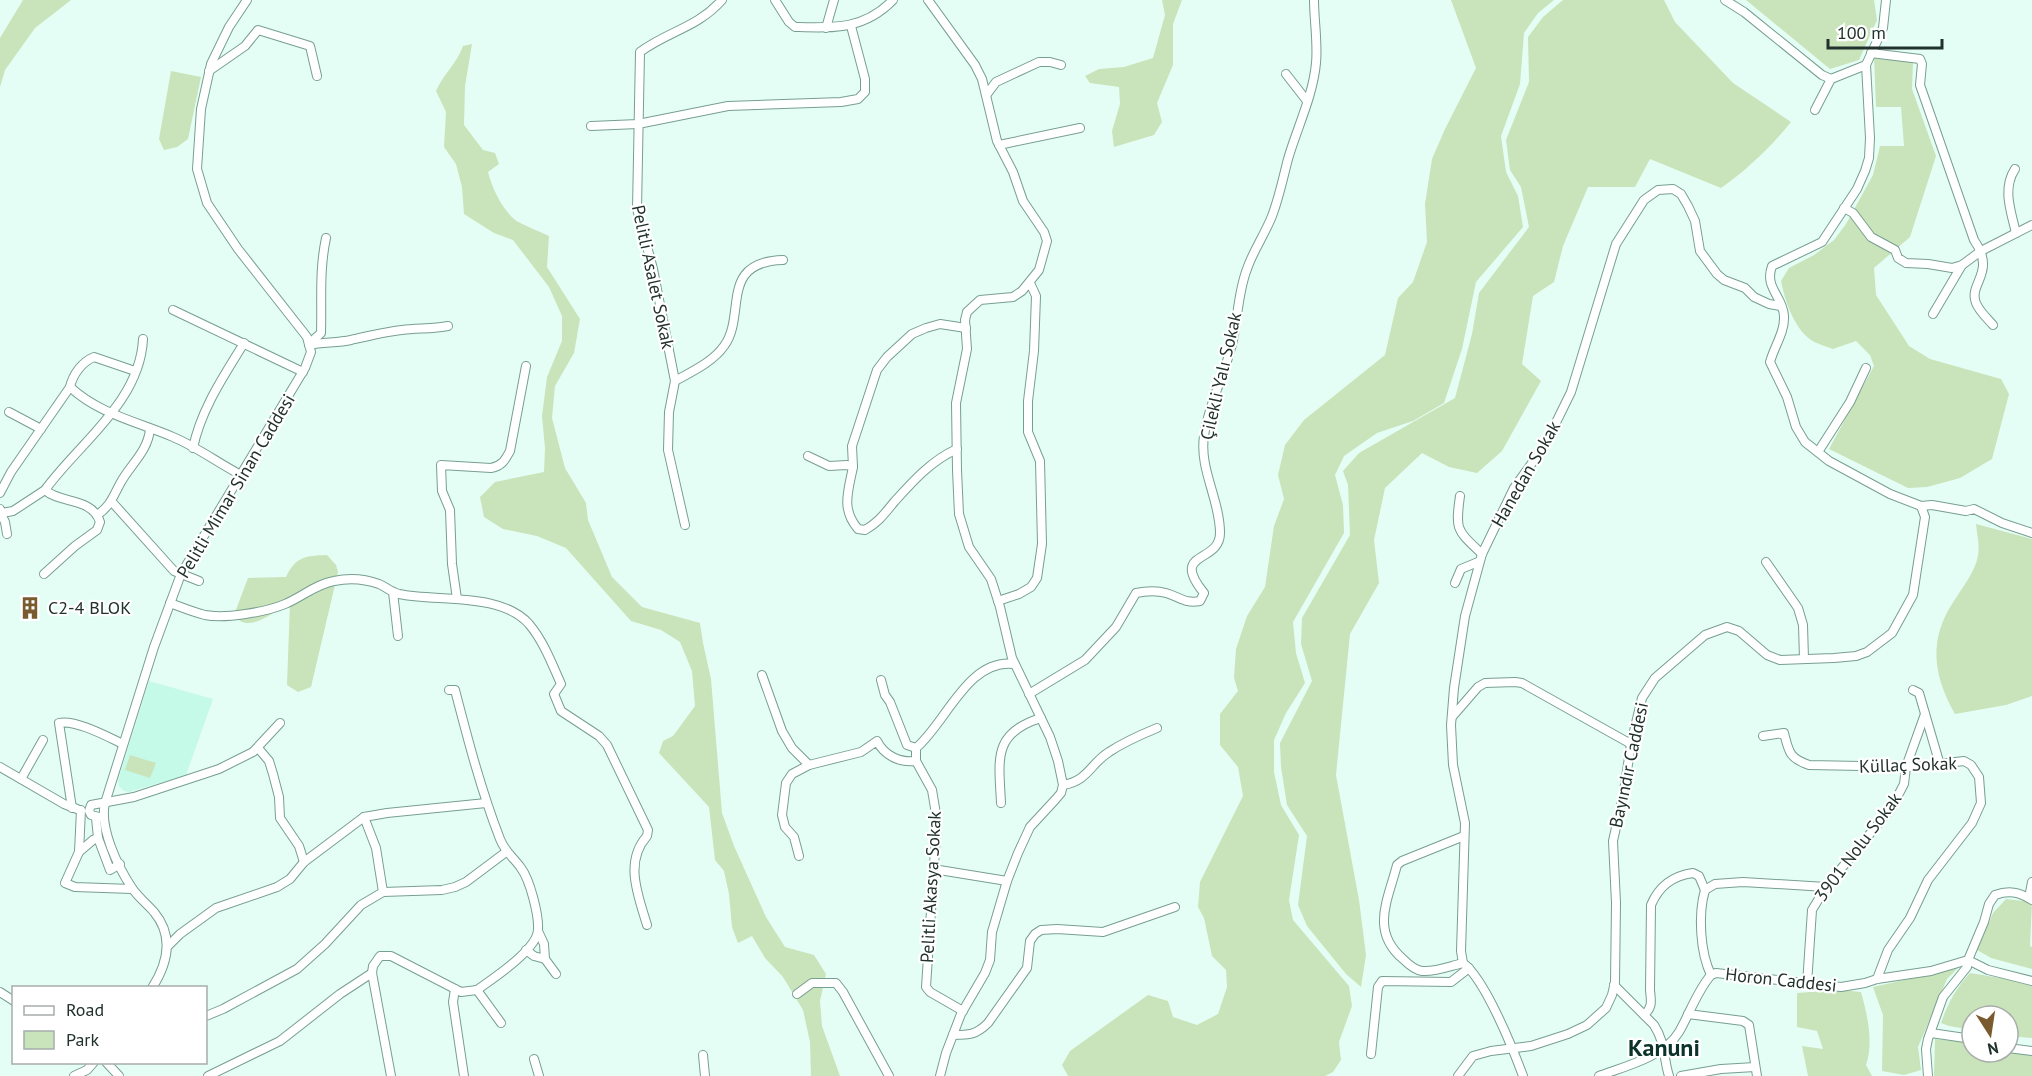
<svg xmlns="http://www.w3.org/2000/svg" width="2032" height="1076" font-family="'PT Sans',sans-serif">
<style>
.built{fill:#c6fae8}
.green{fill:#c9e3ba}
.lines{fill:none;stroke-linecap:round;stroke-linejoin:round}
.minor-casing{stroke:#779f91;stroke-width:10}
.minor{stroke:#fff;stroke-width:8}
.labels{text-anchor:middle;stroke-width:4.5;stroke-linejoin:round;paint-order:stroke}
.street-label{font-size:18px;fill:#21312c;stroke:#fff}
.poi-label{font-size:18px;fill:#21312c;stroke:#fff;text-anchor:start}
.district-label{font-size:24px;font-weight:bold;fill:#0c3329;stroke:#fff}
</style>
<rect width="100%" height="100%" fill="#e5fef5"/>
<path class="built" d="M149 681 213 699 186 775 129 792 124 791 119 786 118 780Z"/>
<g class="green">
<path d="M23 0H71L35 28 5 70 0 87V38Z"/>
<path d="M1162 0H1182L1173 24V65L1157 103 1162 122 1154 135 1114 147 1112 131 1120 104 1119 87 1090 83 1085 76 1099 69 1124 67 1153 58 1165 15Z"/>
<path d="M1451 0H1554L1538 13 1524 33 1520 84 1501 136 1506 172 1518 196 1523 227 1476 282 1462 349 1444 403 1413 421 1377 433 1344 456 1335 475 1343 505 1344 533 1293 622 1296 653 1305 683 1286 713 1274 740V772L1281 805 1299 835 1289 900 1293 920 1349 986 1352 1006 1339 1042 1341 1060 1333 1072 1325 1076H1068L1062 1065 1070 1051 1148 995 1168 1001 1173 1017 1197 1025 1218 1014 1227 987 1226 970 1212 956 1204 918 1198 907 1200 882 1243 796 1238 767 1220 745V714L1238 691 1234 678 1236 649 1247 616 1265 587 1274 526 1284 499 1278 475 1285 445 1304 420 1385 355 1398 298 1413 282 1427 242 1425 204 1432 159 1445 129 1476 68Z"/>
<path d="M1563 0H1664L1675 22 1733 83 1791 122C1771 147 1747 170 1721 188L1650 159 1635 187H1588L1563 246 1554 282 1533 296 1522 364 1541 381 1502 451 1477 473 1449 467 1422 453 1385 488 1374 540 1379 583 1350 634 1336 775 1359 900 1366 955 1361 987 1346 974 1307 926 1298 905 1307 836 1287 805 1281 767 1280 743 1312 681 1301 644 1302 618 1350 535 1348 485 1343 471 1359 453 1455 398 1472 334 1479 293 1529 227 1521 187 1510 170 1506 140 1529 82 1528 37 1543 17Z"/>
<path d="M1746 0H1874L1877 20 1859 60 1830 69Z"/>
<path d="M472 44 465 86 464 125 483 150 495 153 499 164 488 172C492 188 501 207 514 219 518 223 541 232 549 236L547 267 580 319 574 353 555 386 552 418 565 468 586 503 588 520 612 577 642 607 700 623 703 643 711 679 722 813 734 846 766 917 785 947 814 955 826 974 820 1001 822 1026 840 1076H811L810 1042 803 1010 783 977 765 958 752 936 738 943 732 927 729 894 724 871 715 860 709 807 659 753 663 741 673 736 695 706 692 671 680 642 661 630 631 621 566 548 537 536 503 529 484 517 480 497 495 482 544 472 545 448 542 416 547 377 562 341V316L549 287 513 240 494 233 464 214 462 187 456 164 444 147 446 112 436 91C444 73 456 65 463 46Z"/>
<path d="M1874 58 1913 62 1912 89 1936 156 1910 237 1874 268 1876 295 1909 346 1930 359 2001 379 2009 394 1992 459 1960 478 1927 487 1908 488 1829 449 1874 366 1870 355 1856 341 1833 349C1826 346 1817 344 1811 340 1794 328 1785 301 1781 281L1789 268 1814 255 1834 240 1846 224 1873 175 1880 146H1904L1901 107H1876Z"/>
<path d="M171 71 201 77 188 139 177 147 164 150 159 139Z"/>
<path d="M1976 524 2032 539V696L2006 705 1955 714C1933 675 1928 639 1954 601 1962 588 1975 572 1978 556 1980 546 1977 534 1976 524Z"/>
<path d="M327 555 336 565 338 572 311 687 298 692 287 685 290 603C275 610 248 636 234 615L248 578 286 577C296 556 306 556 327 555Z"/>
<path d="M130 755 156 763 150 778 125 770Z"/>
<path d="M2006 899 2032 902 2030 946 2032 947V969L1991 958 1977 950 1993 913Z"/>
<path d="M1958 968 1947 979 1918 1047 1921 1070 1904 1075 1882 1071 1883 1015 1873 987Z"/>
<path d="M1970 973 2032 983V1038L2008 1036V1016H1972V1030L1949 1026 1941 1023C1948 1003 1956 988 1970 973Z"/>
<path d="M1839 990 1861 992C1867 1014 1874 1042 1866 1065L1872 1076H1808L1802 1046 1823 1049 1817 1031 1797 1027V993Z"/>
<path d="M1935 1039 1972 1043V1052L2032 1050V1076H1934Z"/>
</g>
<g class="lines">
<g class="minor-casing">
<g id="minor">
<path d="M775 0 789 22 795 27C833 28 864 30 893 0"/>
<path d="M928 0 975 65 982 79 997 141 1013 172 1023 201 1044 232 1047 241 1039 270 1022 291 1013 297 980 300 967 312 965 320 967 349 956 403 957 470 959 514 969 547 991 579 1000 607 1012 658 1050 737 1058 761 1063 785 1061 793 1055 800 1030 827 1018 853 1007 881 992 932 990 960 985 973 961 1014 946 1053 940 1076"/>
<path d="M1725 0 1744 12 1822 75 1831 79 1866 65"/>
<path d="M1886 0 1883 28 1866 65 1870 138 1869 158 1865 171 1857 189 1822 242 1772 266C1764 288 1783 296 1784 316 1785 332 1774 347 1770 362L1787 397 1796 427 1805 442 1829 461 1890 494 1921 506 1932 505 1966 511 1974 509 2002 523 2032 533"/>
<path d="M826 28 834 0"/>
<path d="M1871 53 1920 59 1922 64 1920 85 1974 240C1997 273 1968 283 1976 303 1979 311 1987 318 1993 325"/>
<path d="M209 71 245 46 258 30 310 46 317 76"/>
<path d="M1286 74 1307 101"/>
<path d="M987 94 996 82 1039 62H1050L1061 65"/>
<path d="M1815 110 1831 79"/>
<path d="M591 126 638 124 728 106 841 102 858 99 865 92V79L851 26"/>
<path d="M999 145 1080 128"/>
<path d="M2015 169C2002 189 2011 211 2016 233"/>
<path d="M1844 208 1853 213 1871 237 1895 250 1898 258 1906 263 1928 264 1952 268 1962 265 1981 251 2032 225"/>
<path d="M173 310 303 372"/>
<path d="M1933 314 1962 265"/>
<path d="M309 344 321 333C322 300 319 271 326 238"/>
<path d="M309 345C323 342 337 343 351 340 368 336 384 332 402 330 417 328 433 329 448 326"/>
<path d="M675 381C691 372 713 362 724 346 747 315 718 262 783 260"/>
<path d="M70 387C73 374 82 362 94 357L135 371"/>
<path d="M9 412 41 429"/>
<path d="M193 448C201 409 224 376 244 343"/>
<path d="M1818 452 1850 402 1866 368"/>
<path d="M808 456 829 466 847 465 853 467C848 492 841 509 858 529L865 530C879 522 885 513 895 501 913 481 932 460 957 449"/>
<path d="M853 467 852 446 877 370 887 357 912 334 926 328 940 324 966 328"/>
<path d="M0 493 11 472 70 387C99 414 138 422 173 437 197 447 218 463 241 475"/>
<path d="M1460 496C1455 531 1457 530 1482 554"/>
<path d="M112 502 174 571 199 581"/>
<path d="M0 509 2 513 13 511 45 490"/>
<path d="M0 512 5 522 7 534"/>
<path d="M97 515C111 506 113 496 121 482 131 464 148 451 150 429"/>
<path d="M685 525 668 450 669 412 675 381 653 269 637 209 640 52C668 31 697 28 722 0"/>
<path d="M1766 562 1798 608 1803 625 1804 659"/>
<path d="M44 574 75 546 97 530 100 522C92 497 60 504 45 490 79 443 140 402 143 339"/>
<path d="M1455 583 1461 569 1478 562"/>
<path d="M393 592 398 636"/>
<path d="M457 599 452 564 450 510 442 491 441 465 491 468C502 466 505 460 510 451L526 366"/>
<path d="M998 601 1019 594 1031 587 1037 578 1042 544 1040 461 1028 432V401L1034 351 1036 296 1030 283"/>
<path d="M170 603C181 607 193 612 205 615 225 619 266 612 285 604 302 597 316 584 334 581 348 578 365 579 379 584 386 587 391 592 399 594 437 602 501 592 529 624 544 642 552 664 561 684L554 694 561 711 599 736 607 745 648 830 647 836C624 862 638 895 647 925"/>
<path d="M762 675 782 731 792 748 809 765"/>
<path d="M881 680 885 695 890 702 907 745 916 748C946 723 968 658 1014 664"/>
<path d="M449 690H455C468 740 481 790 500 839 505 852 514 858 521 868 530 880 539 915 538 930 537 950 492 979 477 990L501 1023"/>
<path d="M1913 690 1919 693 1940 765"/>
<path d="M1029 694 1085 660 1116 627 1136 593C1146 591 1155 590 1166 593 1180 597 1185 604 1200 601L1204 593C1169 550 1220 564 1220 533 1220 500 1199 469 1204 436 1209 402 1226 372 1233 340 1238 317 1238 292 1247 269 1253 251 1265 234 1272 216 1279 198 1283 178 1288 159 1297 128 1313 96 1316 63 1318 43 1314 20 1314 0"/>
<path d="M1452 717 1478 687 1485 683 1515 682 1522 683 1631 744"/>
<path d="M1763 736 1784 733C1789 752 1789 758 1809 765L1913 767 1964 761 1971 765 1979 777 1981 803 1972 823 1928 880 1910 918 1888 950 1877 979"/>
<path d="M258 748 269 761 273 774 279 797 280 818 299 846 304 862"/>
<path d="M916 748V761L932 790 937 820 926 987 930 992 963 1011"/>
<path d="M0 767 64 804 77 809"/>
<path d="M21 779 43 740"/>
<path d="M1063 785C1088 781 1090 764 1109 752 1124 742 1140 735 1157 728"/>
<path d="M1001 803C999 760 992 733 1041 718"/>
<path d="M72 808 59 723C75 719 108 737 123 744"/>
<path d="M81 810 79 852 65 883 75 887 132 889"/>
<path d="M364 817 376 848 383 892"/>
<path d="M103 818 91 815 89 811 91 805 134 797 219 769 253 752 280 723"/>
<path d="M1464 836 1402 861 1397 865C1388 900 1370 931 1403 959 1408 964 1415 970 1422 971 1436 972 1450 966 1463 963 1485 979 1513 1049 1523 1076"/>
<path d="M98 838 110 870 120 864"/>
<path d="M79 852 93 840 98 838 96 818"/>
<path d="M799 856 794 837 785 827 782 815 786 783 792 774 809 765 861 752 877 741C884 755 899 763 916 761"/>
<path d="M933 869 1007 881"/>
<path d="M1705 890 1715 884 1743 882 1826 887"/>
<path d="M1705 890C1698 914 1700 952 1711 975"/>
<path d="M2029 898 2032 882"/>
<path d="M168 946 180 934 216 908 277 887 290 879 304 862 364 817 387 813 486 803"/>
<path d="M526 950 534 956 545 959 544 944 538 931"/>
<path d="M545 959 556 974"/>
<path d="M1463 963 1461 951 1465 823 1453 765 1451 725 1454 688 1465 616 1482 554 1514 488 1545 445 1571 392 1616 244 1644 200 1658 190 1673 189 1681 194 1688 206 1695 221 1700 251 1717 274 1724 280 1745 288 1754 297 1769 304 1781 306"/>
<path d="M1807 984 1812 910 1826 887 1892 807 1904 784 1906 767 1925 714"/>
<path d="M1614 985 1654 1025C1666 1044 1663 1057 1669 1076"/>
<path d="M152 988C168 963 174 936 154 912 147 904 138 897 132 888 118 867 99 828 105 803L154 647 181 574 305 368 311 352 307 337 238 249 207 203 197 169 201 109 211 64 229 27 247 0"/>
<path d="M455 989 453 1002 464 1076"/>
<path d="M0 992 14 1001"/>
<path d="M797 994 812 983H836L843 992 889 1076"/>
<path d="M1688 1014 1743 1021 1749 1025 1757 1076"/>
<path d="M1644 1015C1653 1007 1651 1001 1650 990L1651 905C1659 886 1672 876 1693 873L1699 876 1705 890"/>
<path d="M206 1016 223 1009 297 969 325 944 361 905 383 892 442 890 455 887 466 882 506 852"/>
<path d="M1931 1033 1972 1039"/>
<path d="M953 1035C969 1035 976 1035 988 1023L1027 968 1030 941 1035 934 1041 930 1057 929 1103 932 1175 907"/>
<path d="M2008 1048 2032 1051"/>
<path d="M1371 1054 1378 987 1382 981 1451 982 1469 968"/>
<path d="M703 1055 705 1076"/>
<path d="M534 1059 539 1076"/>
<path d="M106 1062 119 1076"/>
<path d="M74 1076 87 1070 94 1062"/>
<path d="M208 1076 280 1041 340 994 372 973"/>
<path d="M391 1076 372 973 373 966 380 956H391L461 992 477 990"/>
<path d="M1458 1076 1473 1056 1491 1051 1531 1046 1568 1034 1587 1025 1606 1008 1612 995 1615 982 1616 903 1613 841 1624 791 1631 744 1642 698 1655 678 1705 635 1727 627 1739 631 1767 655 1780 660 1834 658 1856 656 1867 652 1892 633 1913 595 1925 517 1921 506"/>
<path d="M1599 1076C1626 1066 1664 1057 1679 1032 1690 1013 1697 991 1711 975L1716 973 1841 987 1865 983 1877 979 1931 971 1968 960 1984 922 1989 904 1995 895C2009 890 2019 892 2032 900"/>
<path d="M1681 1076 1721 1069 1755 1067"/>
<path d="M1928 1076 1926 1049 1928 1039 1943 997 1967 967 1968 960 1988 970 2032 981"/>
</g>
</g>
<use href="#minor" class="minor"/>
</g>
<defs>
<g id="building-bare" transform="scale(1.8)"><path d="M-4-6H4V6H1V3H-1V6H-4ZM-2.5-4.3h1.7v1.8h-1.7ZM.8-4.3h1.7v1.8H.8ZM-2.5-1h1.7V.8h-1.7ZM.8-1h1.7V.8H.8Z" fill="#795b2f" stroke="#fff" stroke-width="2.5" paint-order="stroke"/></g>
</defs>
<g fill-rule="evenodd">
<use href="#building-bare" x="30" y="608"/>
</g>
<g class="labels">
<g class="street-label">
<text transform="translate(653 277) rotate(78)" y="6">Pelitli Asalet Sokak</text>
<text transform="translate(1221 376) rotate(-77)" y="6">Çilekli Yalı Sokak</text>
<text transform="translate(1526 474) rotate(-60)" y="6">Hanedan Sokak</text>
<text transform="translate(236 486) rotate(-59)" y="6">Pelitli Mimar Sinan Caddesi</text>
<text transform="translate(1629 765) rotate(-78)" y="6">Bayındır Caddesi</text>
<text transform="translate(1908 765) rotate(-2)" y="6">Küllaç Sokak</text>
<text transform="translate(1858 847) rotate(-53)" y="6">3901 Nolu Sokak</text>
<text transform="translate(931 887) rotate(-87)" y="6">Pelitli Akasya Sokak</text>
<text transform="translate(1781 980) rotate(6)" y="6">Horon Caddesi</text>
</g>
<g class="poi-label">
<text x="48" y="614">C2-4 BLOK</text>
</g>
<g class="district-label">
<text x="1664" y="1056">Kanuni</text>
</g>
</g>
<rect x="12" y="986" width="195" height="78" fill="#ffffff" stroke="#a6adab" stroke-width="1.5"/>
<rect x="24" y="1006" width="30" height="9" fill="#ffffff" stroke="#a6adab" stroke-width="1.5"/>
<text x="66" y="1016" font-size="18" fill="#21312c">Road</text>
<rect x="24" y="1031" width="30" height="18" fill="#c9e3ba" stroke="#a6adab" stroke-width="1.5"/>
<text x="66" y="1046" font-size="18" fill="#21312c">Park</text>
<g transform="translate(1990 1034) rotate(168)"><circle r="28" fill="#ffffff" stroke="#a6adab" stroke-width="1.5"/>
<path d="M0-4.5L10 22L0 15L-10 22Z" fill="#795b2f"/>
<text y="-9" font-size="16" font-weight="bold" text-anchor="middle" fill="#21312c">N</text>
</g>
<path d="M1828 39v9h114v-9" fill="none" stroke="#21312c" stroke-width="3"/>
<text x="1837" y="39" font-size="18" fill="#21312c" stroke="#ffffff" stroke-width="4.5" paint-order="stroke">100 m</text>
</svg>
